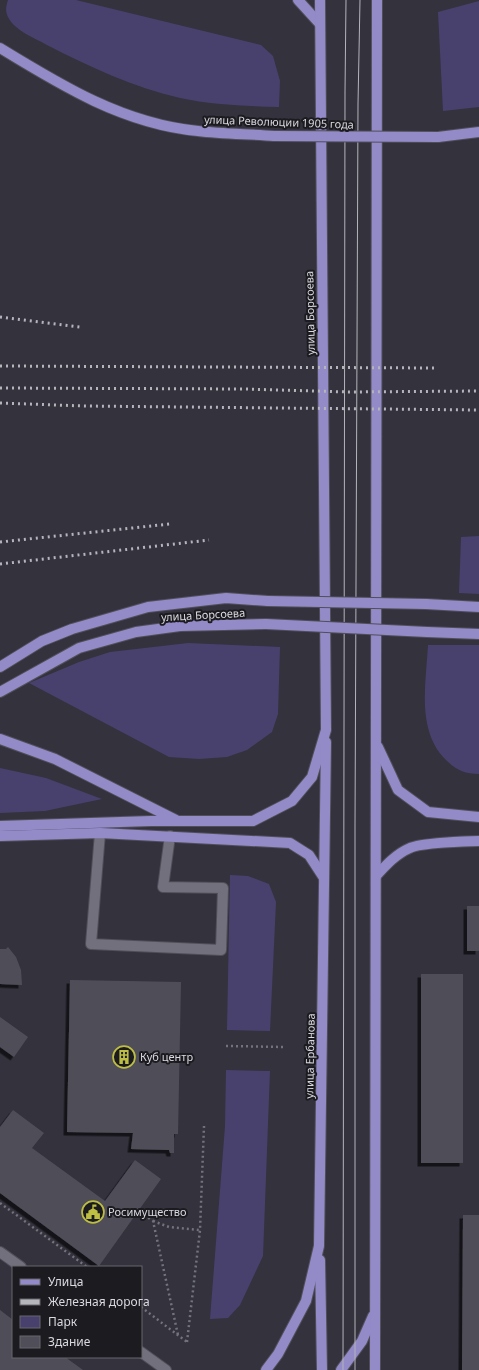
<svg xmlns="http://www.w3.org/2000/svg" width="479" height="1370" font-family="'Noto Sans',sans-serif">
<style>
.green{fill:#48416d}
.building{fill:#4f4e59;filter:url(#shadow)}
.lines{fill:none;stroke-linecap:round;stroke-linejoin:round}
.minor-casing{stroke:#504f59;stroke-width:12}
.major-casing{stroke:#504f59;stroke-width:12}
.path{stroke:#73737c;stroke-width:2.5;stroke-dasharray:2 3;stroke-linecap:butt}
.minor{stroke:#71707c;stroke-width:10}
.major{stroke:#938ac8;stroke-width:10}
.tram{stroke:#b5b5bc;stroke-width:1}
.rail{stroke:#b5b5bc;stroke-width:3;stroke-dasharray:2 4;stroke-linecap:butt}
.major-bridge-casing{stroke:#504f59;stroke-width:12;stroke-linecap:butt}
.major-bridge{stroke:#938ac8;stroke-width:10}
.labels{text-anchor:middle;stroke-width:4;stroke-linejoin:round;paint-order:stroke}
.street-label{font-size:11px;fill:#d9d9e0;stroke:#1b1b20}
.poi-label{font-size:11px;fill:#d9d9e0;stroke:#1b1b20;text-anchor:start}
</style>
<defs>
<filter id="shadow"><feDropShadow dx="-3.5" dy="3.5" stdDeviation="0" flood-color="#0009"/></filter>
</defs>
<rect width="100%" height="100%" fill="#33323d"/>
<g class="green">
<path d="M8 0H76L261 45 273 56 280 81 279 107C246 106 213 105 180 98 133 87 90 67 47 45 35 38 15 31 8 17 5 11 6 6 8 0Z"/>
<path d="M479 1V107L443 111 438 12Z"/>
<path d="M479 536V594L459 593 461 537Z"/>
<path d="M188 643 280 647 278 714 272 732 247 750 227 757 199 759 169 757 29 683 79 662 110 652Z"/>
<path d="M428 645H479V774C465 774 456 770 446 760 416 730 426 684 428 645Z"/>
<path d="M0 768 46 778 102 799 45 811 0 813Z"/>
<path d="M230 875 248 876 269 884 276 902 270 1031 227 1030Z"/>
<path d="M226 1070 270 1071 263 1256 240 1305 228 1318 210 1319 225 1126Z"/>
</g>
<g class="building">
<rect x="467" y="906" width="12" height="45"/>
<path d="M8 947 16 957 21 970 22 985 0 984V949H6Z"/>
<rect x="421" y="974" width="42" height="189"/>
<path d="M70 980 181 982 178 1134H174V1153H170L169 1150 131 1149 133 1133 67 1132Z"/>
<path d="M0 1017 28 1037 14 1057 0 1047Z"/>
<path d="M13 1110 44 1133 32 1148 105 1201 135 1160 161 1179 99 1266 0 1193V1127Z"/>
<path d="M463 1215H479V1370H462Z"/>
<path d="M0 1310 13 1320V1357H65L83 1370H0Z"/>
</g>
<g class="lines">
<g class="minor-casing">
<g id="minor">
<path d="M100 833 91 944 221 950 223 888 163 887 170 836"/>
<path d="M0 1252 21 1267"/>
<path d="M141 1352 166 1370"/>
</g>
</g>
<g class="major-casing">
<g id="major">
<path d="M298 0 319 23"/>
<path d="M0 48C62 86 124 124 198 131 223 134 249 134 274 136"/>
<path d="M438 137 479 132"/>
<path d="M426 604 479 607"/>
<path d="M427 632 479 634"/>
<path d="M0 667 42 641 72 629 148 607 226 598 268 601"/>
<path d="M0 692 79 648 136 632 180 626 266 624"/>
<path d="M0 739 55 759 176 820"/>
<path d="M378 747 398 790 428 812 479 817"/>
<path d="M0 826 151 821H253L292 801 312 777 326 730 320 0"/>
<path d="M0 836 100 833 290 843 309 855 324 878"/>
<path d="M376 876C386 865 396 854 410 848 420 843 467 841 479 841"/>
<path d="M320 1260 322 1370"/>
<path d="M266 1370 278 1354 306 1301 319 1246 326 742"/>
<path d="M341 1370 362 1341 373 1316"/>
<path d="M375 1370 377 0"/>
</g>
</g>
<g class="path">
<path d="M226 1046 285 1047"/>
<path d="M0 1203 87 1267"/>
<path d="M140 1212 153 1221 178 1335"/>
<path d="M153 1221 169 1227 200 1230"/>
<path d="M141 1307 187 1342"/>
<path d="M187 1342 200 1230 204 1126"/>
</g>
<use href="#minor" class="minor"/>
<use href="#major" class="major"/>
<g class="tram">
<path d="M343 1370 345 92 346 0"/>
<path d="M355 1370V826L358 104 360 0"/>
</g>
<g class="rail">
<path d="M0 317 80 327"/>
<path d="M0 366 436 368"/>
<path d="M0 388 244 389 349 392 479 391"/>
<path d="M0 403 84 406 479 410"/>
<path d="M0 542 170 524"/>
<path d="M0 564 209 540"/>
</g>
<g class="major-bridge-casing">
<g id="major-bridge">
<path d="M274 136 438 137"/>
<path d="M268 601 426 604"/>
<path d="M266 624 427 632"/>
</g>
</g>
<use href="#major-bridge" class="major-bridge"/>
</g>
<defs>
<g id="building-ring" transform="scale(1.15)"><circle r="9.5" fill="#1b1b20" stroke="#bebf42" stroke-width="1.5"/><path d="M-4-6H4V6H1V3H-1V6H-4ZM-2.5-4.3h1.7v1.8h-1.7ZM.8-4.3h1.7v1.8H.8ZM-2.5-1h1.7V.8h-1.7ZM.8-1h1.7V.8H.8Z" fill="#bebf42"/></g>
<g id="civic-ring" transform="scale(1.15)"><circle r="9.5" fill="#1b1b20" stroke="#bebf42" stroke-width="1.5"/><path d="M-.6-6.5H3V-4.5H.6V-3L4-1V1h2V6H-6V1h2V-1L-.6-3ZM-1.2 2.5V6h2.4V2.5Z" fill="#bebf42"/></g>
</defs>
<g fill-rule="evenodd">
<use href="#building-ring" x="124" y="1057"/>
<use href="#civic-ring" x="93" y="1212"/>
</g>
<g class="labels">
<g class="street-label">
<text transform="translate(279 122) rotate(2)" y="4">улица Революции 1905 года</text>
<text transform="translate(310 313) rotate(-91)" y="4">улица Борсоева</text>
<text transform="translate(203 615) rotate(-3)" y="4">улица Борсоева</text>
<text transform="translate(310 1056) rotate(-89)" y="4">улица Ербанова</text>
</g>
<g class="poi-label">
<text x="140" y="1061">Куб центр</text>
<text x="108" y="1216">Росимущество</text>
</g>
</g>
<rect x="12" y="1266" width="130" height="92" fill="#1b1b20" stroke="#67676d"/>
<rect x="20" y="1279" width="20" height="6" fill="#938ac8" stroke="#67676d"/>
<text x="48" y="1286" font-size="12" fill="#d9d9e0">Улица</text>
<rect x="20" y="1299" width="20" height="6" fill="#b5b5bc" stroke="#67676d"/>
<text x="48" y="1306" font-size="12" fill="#d9d9e0">Железная дорога</text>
<rect x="20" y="1316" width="20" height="12" fill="#48416d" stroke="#67676d"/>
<text x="48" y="1326" font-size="12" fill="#d9d9e0">Парк</text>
<rect x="20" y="1336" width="20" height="12" fill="#4f4e59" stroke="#67676d"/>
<text x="48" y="1346" font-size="12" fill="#d9d9e0">Здание</text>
</svg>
